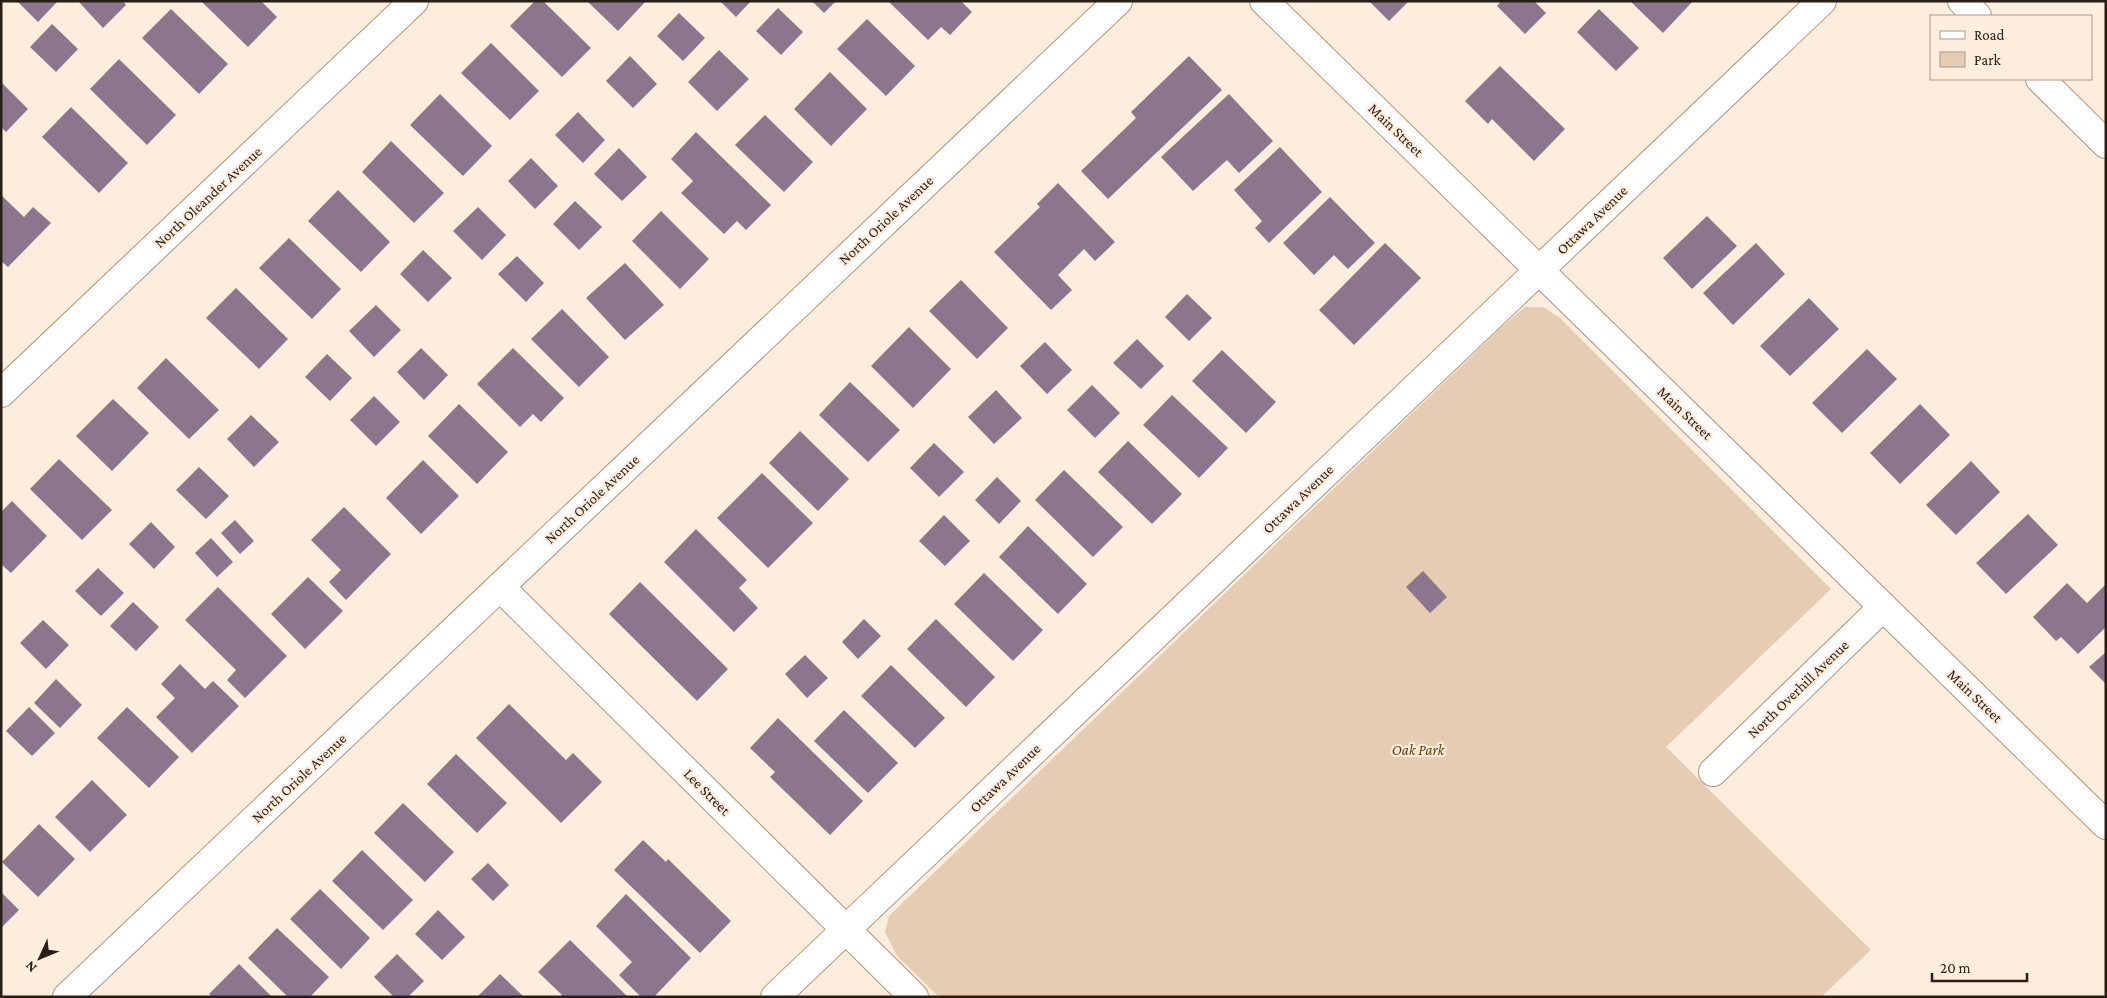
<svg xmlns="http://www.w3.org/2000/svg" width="2107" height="998" font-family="'Crimson Pro',serif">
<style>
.green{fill:#e5ccb3}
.building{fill:#8c768e}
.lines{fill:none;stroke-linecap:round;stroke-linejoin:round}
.street-casing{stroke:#ad957d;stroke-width:30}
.secondary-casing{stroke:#ad957d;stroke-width:30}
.street{stroke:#fff;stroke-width:28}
.secondary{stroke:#fff;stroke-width:28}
.labels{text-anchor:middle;stroke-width:4.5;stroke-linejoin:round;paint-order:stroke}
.street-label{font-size:15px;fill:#281e15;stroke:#fceddd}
.park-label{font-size:15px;font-style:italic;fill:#623c0e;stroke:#fceddd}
</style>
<rect width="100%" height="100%" fill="#fceddd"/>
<path class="green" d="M1525 307H1543L1560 318 1831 589 1666 747 1871 950 1821 997H939L897 956 885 932 889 916 1505 324Z"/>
<g class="building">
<path d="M17 1H58L38 22Z"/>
<path d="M78 1H123L126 5 103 28Z"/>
<path d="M201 1H261L277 17 248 47Z"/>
<path d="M535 1H543L591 48 562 77 510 26Z"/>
<path d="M587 1H646L618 31Z"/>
<path d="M720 1H751L736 17Z"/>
<path d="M812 1H836L824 13Z"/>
<path d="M888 1H961L972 12 950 35 941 27 928 40Z"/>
<path d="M1369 1H1409L1389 21Z"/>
<path d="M1501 1H1534L1546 13 1525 34 1497 6Z"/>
<path d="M1630 1H1693L1663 33Z"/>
<path d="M778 8 803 32 781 55 756 31Z"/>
<path d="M171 9 228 64 199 94 142 38Z"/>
<path d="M1599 9 1639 48 1616 71 1577 32Z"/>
<path d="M679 13 705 38 683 61 657 36Z"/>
<path d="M867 19 915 66 886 96 837 49Z"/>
<path d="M52 24 78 49 56 72 30 47Z"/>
<path d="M491 43 539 91 510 120 461 73Z"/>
<path d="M719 50 749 79 717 111 688 82Z"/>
<path d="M630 56 657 84 633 108 606 81Z"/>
<path d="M1189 56 1222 90 1108 199 1081 171 1136 118 1131 112Z"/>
<path d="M119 59 176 115 147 145 90 89Z"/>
<path d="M1500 66 1565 129 1534 161 1492 119 1488 124 1465 101Z"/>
<path d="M830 72 867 109 831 146 794 109Z"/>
<path d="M2 83 28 109 6 132 1 127Z"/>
<path d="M440 94 492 146 463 176 410 125Z"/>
<path d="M1229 94 1273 141 1239 173 1227 160 1193 191 1161 157Z"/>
<path d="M71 107 128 163 99 193 42 137Z"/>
<path d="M578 112 605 140 583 163 555 135Z"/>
<path d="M765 115 813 162 784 192 735 145Z"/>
<path d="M696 132 771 205 746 230 737 221 724 234 681 193 693 181 671 159Z"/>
<path d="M391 141 444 193 414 223 362 172Z"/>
<path d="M1280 147 1322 192 1269 243 1255 228 1262 221 1234 190Z"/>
<path d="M619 148 647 177 622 201 594 174Z"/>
<path d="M531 158 558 186 535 209 508 181Z"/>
<path d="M1058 183 1115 242 1095 261 1084 249 1058 275 1072 290 1051 310 994 252 1040 207 1037 204Z"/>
<path d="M338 190 390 242 361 272 308 221Z"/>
<path d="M1 195 24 217 33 207 51 223 8 267 1 261Z"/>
<path d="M1330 197 1375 243 1348 269 1334 255 1314 275 1283 243Z"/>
<path d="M575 201 602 227 579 250 553 224Z"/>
<path d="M478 207 506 235 482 260 453 231Z"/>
<path d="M661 211 709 259 680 289 632 241Z"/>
<path d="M1707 216 1737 246 1692 289 1663 258Z"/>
<path d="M289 238 341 289 312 319 259 268Z"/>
<path d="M1385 243 1421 278 1354 345 1319 310Z"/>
<path d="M1756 243 1785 274 1733 325 1703 293Z"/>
<path d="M423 250 452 278 428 302 400 274Z"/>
<path d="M517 256 544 283 526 302 498 274Z"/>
<path d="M625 263 664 305 625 340 586 298Z"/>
<path d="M961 280 1008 328 977 359 929 311Z"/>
<path d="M236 288 288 339 259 369 206 318Z"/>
<path d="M1187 294 1212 318 1189 341 1165 317Z"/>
<path d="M1809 298 1839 329 1790 376 1760 346Z"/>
<path d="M376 305 401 330 374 357 349 331Z"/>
<path d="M562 309 609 357 579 387 531 339Z"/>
<path d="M909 327 951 369 913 408 871 366Z"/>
<path d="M1137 339 1164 366 1141 389 1113 363Z"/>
<path d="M1045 342 1072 370 1047 394 1020 366Z"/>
<path d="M421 348 448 375 424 400 397 372Z"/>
<path d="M513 348 564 398 541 422 533 414 520 427 477 384Z"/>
<path d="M1867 349 1897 379 1842 433 1812 403Z"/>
<path d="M1222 350 1276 402 1246 433 1192 381Z"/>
<path d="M327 354 352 378 330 401 305 377Z"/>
<path d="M166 358 219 410 189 439 137 388Z"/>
<path d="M850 382 900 430 868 462 819 415Z"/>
<path d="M1092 385 1120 413 1095 438 1067 410Z"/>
<path d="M996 390 1022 418 994 444 968 417Z"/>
<path d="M1172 395 1228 448 1199 478 1143 425Z"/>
<path d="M374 396 400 422 376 446 350 420Z"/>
<path d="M113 399 149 433 112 471 76 436Z"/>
<path d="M459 404 508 452 477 484 428 436Z"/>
<path d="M1920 404 1950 435 1900 484 1870 453Z"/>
<path d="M251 415 279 442 254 467 227 439Z"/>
<path d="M800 431 849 479 818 511 769 463Z"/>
<path d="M1128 441 1182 494 1152 524 1098 472Z"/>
<path d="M934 443 964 472 939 497 910 468Z"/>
<path d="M59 459 112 510 82 540 30 489Z"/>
<path d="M423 460 459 496 421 534 386 498Z"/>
<path d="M1971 461 2000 492 1956 535 1926 505Z"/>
<path d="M199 467 229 496 206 519 176 490Z"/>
<path d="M1064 470 1123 527 1093 557 1035 500Z"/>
<path d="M762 473 813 523 768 568 717 518Z"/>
<path d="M997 477 1021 501 999 524 975 500Z"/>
<path d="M12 501 47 536 11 573 1 564V512Z"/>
<path d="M344 507 391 554 346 600 329 582 341 570 311 540Z"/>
<path d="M2028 514 2058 545 2006 594 1976 563Z"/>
<path d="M944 515 970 541 945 566 919 541Z"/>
<path d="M235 520 254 541 240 554 221 533Z"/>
<path d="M151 522 175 547 154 569 129 544Z"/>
<path d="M1028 526 1087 584 1058 614 999 557Z"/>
<path d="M696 529 747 580 739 588 758 608 734 632 664 562Z"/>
<path d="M211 538 233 562 217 577 195 553Z"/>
<path d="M98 568 124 593 101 616 75 591Z"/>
<path d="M1423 571 1447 597 1430 613 1406 587Z"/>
<path d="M984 573 1043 630 1013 661 954 604Z"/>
<path d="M308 577 343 611 305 649 271 614Z"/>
<path d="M640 582 728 669 697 701 609 614Z"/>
<path d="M2067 583 2087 603 2106 584V627L2078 654 2061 637 2056 641 2033 617Z"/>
<path d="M218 587 287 656 245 698 227 680 236 670 185 620Z"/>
<path d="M133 602 159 627 136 651 110 626Z"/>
<path d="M864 619 881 636 858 659 842 642Z"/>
<path d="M936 619 995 677 966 707 907 649Z"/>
<path d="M43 620 69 645 46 669 20 643Z"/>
<path d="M2106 652V684L2089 667Z"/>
<path d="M805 655 828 678 807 698 785 674Z"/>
<path d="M180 664 205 689 213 681 239 706 192 753 156 717 175 698 161 684Z"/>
<path d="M891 665 945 718 915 748 861 696Z"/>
<path d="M56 679 82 705 60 728 34 703Z"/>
<path d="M509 704 566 760 573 753 602 782 561 823 476 738Z"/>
<path d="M29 707 55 733 32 756 6 731Z"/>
<path d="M127 707 179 757 149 788 97 738Z"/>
<path d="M844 710 898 763 868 793 814 741Z"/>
<path d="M778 718 863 801 830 835 770 777 775 772 750 748Z"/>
<path d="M456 754 507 803 477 833 427 784Z"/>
<path d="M92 780 127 815 90 852 55 817Z"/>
<path d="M403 803 454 852 425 882 374 833Z"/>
<path d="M39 824 75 859 38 897 2 862Z"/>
<path d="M643 840 666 862 668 859 731 921 700 953 614 870Z"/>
<path d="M362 850 413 900 383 930 332 881Z"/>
<path d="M488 863 509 885 493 901 471 879Z"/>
<path d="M320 889 370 938 341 969 290 919Z"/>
<path d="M1 892 19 910 1 928Z"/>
<path d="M626 894 691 958 654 997H641L619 975 632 962 596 926Z"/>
<path d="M438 910 465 937 442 960 415 934Z"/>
<path d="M277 928 329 977 310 997H288L248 958Z"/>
<path d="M570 940 628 997H560L562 995 538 972Z"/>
<path d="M397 954 424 981 408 997H394L374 977Z"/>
<path d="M239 964 272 997H212L209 994Z"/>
<path d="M500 974 524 997H477Z"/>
</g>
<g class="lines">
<g class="street-casing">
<g id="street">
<path d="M1962 1 1977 16"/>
<path d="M2040 79 2106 144"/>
<path d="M1 393 414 1"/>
<path d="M500 587 914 997"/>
<path d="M1713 772 1883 607"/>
<path d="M67 997 1118 1"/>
<path d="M775 997 1822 1"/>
</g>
</g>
<g class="secondary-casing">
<path id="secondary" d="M1264 1 2106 825"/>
</g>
<use href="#street" class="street"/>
<use href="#secondary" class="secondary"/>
</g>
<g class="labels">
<g class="street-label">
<text transform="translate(1396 130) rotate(44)" y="5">Main Street</text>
<text transform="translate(208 197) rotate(-43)" y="5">North Oleander Avenue</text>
<text transform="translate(886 220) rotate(-43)" y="5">North Oriole Avenue</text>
<text transform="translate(1592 220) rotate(-44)" y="5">Ottawa Avenue</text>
<text transform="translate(1685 413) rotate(44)" y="5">Main Street</text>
<text transform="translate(592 499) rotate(-43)" y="5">North Oriole Avenue</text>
<text transform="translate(1298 499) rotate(-44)" y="5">Ottawa Avenue</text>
<text transform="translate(1798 689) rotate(-44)" y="5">North Overhill Avenue</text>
<text transform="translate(1975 696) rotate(44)" y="5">Main Street</text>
<text transform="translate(299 778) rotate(-43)" y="5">North Oriole Avenue</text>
<text transform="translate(1005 778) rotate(-44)" y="5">Ottawa Avenue</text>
<text transform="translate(707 792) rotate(45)" y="5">Lee Street</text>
</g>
<g class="park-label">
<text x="1418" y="755">Oak Park</text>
</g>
</g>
<rect width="2107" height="998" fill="none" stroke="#281e15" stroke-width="5"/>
<rect x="1930" y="15" width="162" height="65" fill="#fceddd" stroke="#a79a8d"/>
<rect x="1940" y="31" width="25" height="8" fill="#ffffff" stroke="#a79a8d"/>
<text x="1974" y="40" font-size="15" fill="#281e15">Road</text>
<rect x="1940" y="52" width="25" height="15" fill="#e5ccb3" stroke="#a79a8d"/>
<text x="1974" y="65" font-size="15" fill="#281e15">Park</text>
<g transform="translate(40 958) rotate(226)" stroke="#fceddd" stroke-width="4" paint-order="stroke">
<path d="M0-4L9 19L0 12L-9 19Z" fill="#281e15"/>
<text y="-8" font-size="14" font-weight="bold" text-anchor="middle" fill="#281e15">N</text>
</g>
<path d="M1932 973v8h95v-8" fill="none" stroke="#281e15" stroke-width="2.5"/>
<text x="1940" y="973" font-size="15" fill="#281e15" stroke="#fceddd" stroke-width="4" paint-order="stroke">20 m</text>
</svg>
